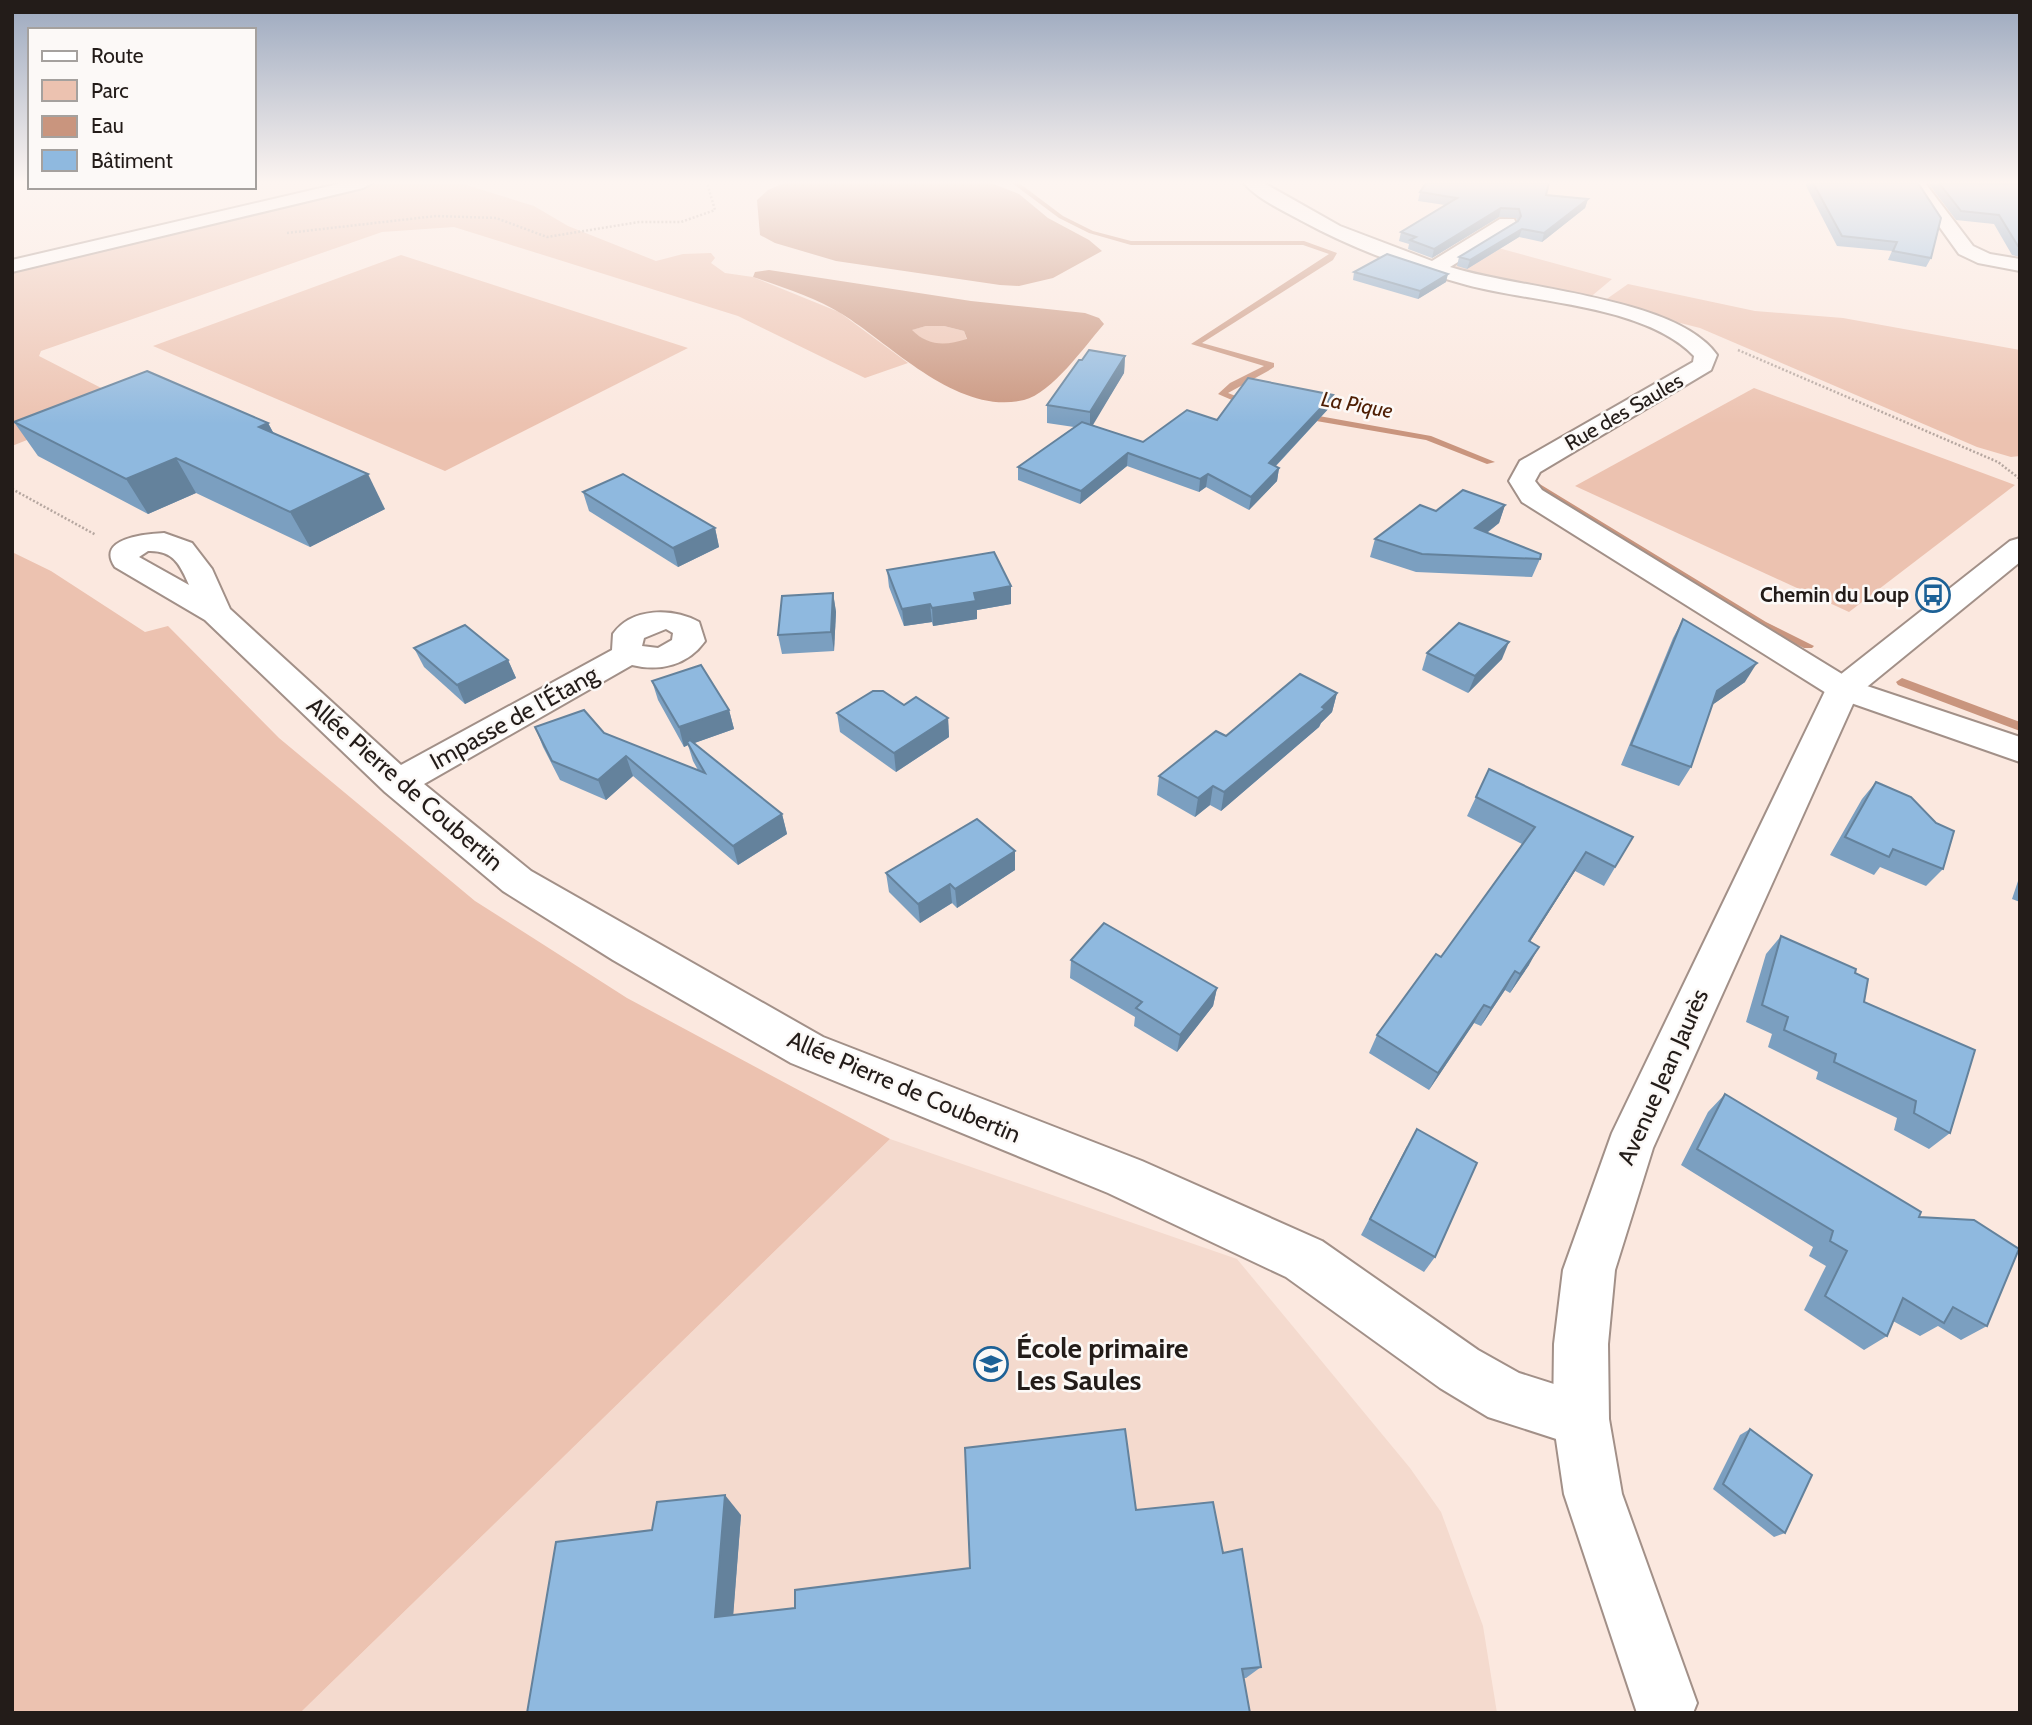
<svg xmlns="http://www.w3.org/2000/svg" width="2032" height="1725" font-family="Cabin,sans-serif">
<style>
.built{fill:#f4dace}
.green{fill:#ecc2b0}
.water{fill:#c9957e;fill-rule:evenodd}
.lines{fill:none;stroke-linecap:round;stroke-linejoin:round}
.stream{fill:#c9957e;fill-rule:evenodd}
.minor-casing{stroke:#a29088;stroke-width:4}
.tertiary-casing{stroke:#a29088;stroke-width:4}
.path{stroke:#b6a7a0;stroke-width:2.5;stroke-dasharray:2 2;stroke-linecap:butt}
.minor{fill:#fff;fill-rule:evenodd}
.tertiary{fill:#fff;fill-rule:evenodd}
.wall{fill:#7b9fc0}
.shaded-wall{fill:#64829c}
.building{fill:#8fb9df;stroke:#64829c;stroke-width:2}
.labels{text-anchor:middle;stroke-width:5;stroke-linejoin:round;paint-order:stroke}
.far-water-label{font-size:21px;font-style:italic;fill:#4e1e03;stroke:#fcf9f7}
.far-street-label{font-size:21px;fill:#231c19;stroke:#fcf9f7}
.far-poi-label{font-size:21px;font-weight:bold;fill:#231c19;stroke:#fcf9f7;text-anchor:end}
.street-label{font-size:24px;fill:#231c19;stroke:#fcf9f7}
.near-poi-label{font-size:28px;font-weight:bold;fill:#231c19;stroke:#fcf9f7;text-anchor:start}
</style>
<rect width="100%" height="100%" fill="#fbe8df"/>
<path class="built" d="M890 1139 1237 1259 1410 1468 1441 1512 1483 1626 1497 1713H300Z"/>
<g class="green">
<path d="M376 183H460L534 206 568 226 656 261 683 254 711 253 715 258 711 263 725 273 753 277 839 312 908 363 865 378 738 316 454 227 382 232 41 351 39 356 109 392 99 411 12 446V271Z"/>
<path d="M1491 246 1612 279 1587 300 1450 269Z"/>
<path d="M401 255 688 348 445 471 153 346Z"/>
<path d="M1628 284 1755 311 1843 318 2020 350V456L2011 457 1977 447 1700 328 1601 303Z"/>
<path d="M926 326H944L964 331 967 340C943 347 930 347 911 330Z"/>
<path d="M1754 388 2015 485 1849 612 1575 486Z"/>
<path d="M12 552 51 571 145 632 168 626 279 738 475 901 627 998 890 1139 300 1713H12Z"/>
</g>
<g class="water">
<path d="M784 183H991L1019 194 1048 218 1089 240 1102 251 1053 278 1019 286 1000 285 836 261 775 243 760 235 757 200 768 190Z"/>
<path d="M769 270 971 301 1085 313 1099 318 1104 324C1085 346 1052 393 1024 400 958 416 892 345 842 314 816 298 782 287 753 277L755 272ZM926 326H944L964 331 967 339C945 346 928 346 912 330Z"/>
</g>
<g class="lines">
<g class="stream">
<path d="M1012 183H1019L1063 216 1093 231 1131 241H1304L1337 253 1333 260 1202 343 1274 363V367L1268 371 1228 393 1251 402 1252 404 1248 407 1218 394 1230 383 1264 366 1191 344 1329 254 1303 245H1131L1089 233 1059 218Z"/>
<path d="M1302 413 1431 436 1495 462 1487 464 1426 440 1299 418 1298 416Z"/>
<path d="M1538 483 1766 622 1814 646 1812 648H1804L1758 626 1535 488 1533 486Z"/>
<path d="M1902 678 2020 722V731L1898 685 1896 682Z"/>
</g>
<g class="minor-casing">
<g id="minor">
<path d="M1244 183H1264L1340 226 1432 261 1500 219H1514L1516 223 1514 227 1450 267C1518 289 1677 297 1717 355L1711 370 1540 472 1535 481 1542 490 1855 682 2020 737V762L1831 696 1522 502 1509 481 1520 461 1693 362 1694 356C1645 305 1534 303 1467 285 1411 270 1353 249 1302 221 1284 211 1257 199 1244 183Z"/>
<path d="M1908 183H1925L1973 246 1990 254 2020 259V271L1978 263 1959 254Z"/>
<path d="M164 533 192 543 212 569 230 609 401 765 612 650 613 634C632 607 673 608 699 622L705 641C688 665 660 672 632 665L424 784 531 871 823 1037 1142 1161 1322 1241 1478 1350 1519 1373 1601 1399 1609 1419 1601 1439 1581 1447 1488 1417 1440 1388 1286 1277 1108 1193 791 1063 613 960 503 891 385 792 205 620 115 567C95 538 146 534 164 533ZM148 551C173 550 180 564 189 585L139 557ZM666 629 673 633 672 640 658 648 642 646 644 638Z"/>
</g>
</g>
<g class="tertiary-casing">
<g id="tertiary">
<path d="M342 183H372L363 188 12 272V260Z"/>
<path d="M2020 538V562L1857 695 1653 1148 1615 1270 1608 1344 1609 1419 1622 1494 1697 1703 1693 1713H1637L1564 1494 1553 1419 1554 1344 1563 1270 1612 1133 1826 689 1831 682 2010 541Z"/>
</g>
</g>
<g class="path">
<path d="M287 233 436 216 496 218 547 237 639 222H681L715 210 707 183"/>
<path d="M1738 350 1998 462 2020 479"/>
<path d="M12 489 96 535"/>
</g>
<use href="#minor" class="minor"/>
<use href="#tertiary" class="tertiary"/>
</g>
<g class="wall">
<path d="M1806 183H1918L1931 258 1926 267 1888 260 1892 251 1837 246 1805 184Z"/>
<path d="M1928 183 2020 184V257L2012 255 1994 224 1956 220Z"/>
<path d="M1420 192 1546 195 1588 199 1585 208 1542 242 1519 237 1467 269 1457 266 1459 257 1517 221 1516 218 1499 217 1432 258 1408 249 1409 244 1399 241 1401 232 1445 205 1418 201Z"/>
<path d="M1354 272 1446 282 1418 299 1353 280Z"/>
<path d="M1125 356 1124 373 1092 425 1143 442 1217 420 1330 407 1276 466 1279 468 1277 481 1249 510 1206 487 1199 492 1127 466 1080 504 1018 480V467L1074 427 1047 423V405L1082 360Z"/>
<path d="M14 422 268 423 274 434 385 509 310 547 196 493 148 514 38 456Z"/>
<path d="M583 492 715 528 719 547 678 567 589 511Z"/>
<path d="M1505 505 1499 523 1487 533 1540 559 1532 577 1416 572 1370 557 1375 539 1436 511Z"/>
<path d="M887 570 1011 586V604L977 610V619L933 626 932 622 904 626 889 587Z"/>
<path d="M833 593 836 612 834 651 782 654 778 635Z"/>
<path d="M1683 619 1745 682 1712 705 1691 767 1679 786 1621 765 1673 638Z"/>
<path d="M414 648 508 660 516 678 465 704 424 667Z"/>
<path d="M1427 653 1502 659 1468 693 1422 670Z"/>
<path d="M652 681 729 710 734 729 694 743 782 814 787 834 738 865 633 776 606 800 560 780 543 747 535 727 604 733 698 770 693 761 688 745 684 747 658 700Z"/>
<path d="M1337 693 1332 712 1321 723 1319 727 1221 811 1210 805 1195 817 1157 795 1159 776 1226 736Z"/>
<path d="M904 705 948 718 949 737 896 772 840 732 837 713Z"/>
<path d="M1876 782 1943 869 1926 886 1880 867 1874 875 1830 855 1862 799Z"/>
<path d="M1476 797 1633 837 1604 886 1575 871 1530 941 1529 965 1510 993 1505 990 1481 1026 1474 1023 1429 1090 1369 1053 1377 1035 1441 957 1522 844 1467 816Z"/>
<path d="M1015 851V870L957 908 952 903 920 923 889 892 886 873Z"/>
<path d="M2020 875V902L2012 899Z"/>
<path d="M1781 936 1855 973 1864 1002 1950 1133 1929 1149 1894 1130 1897 1118 1816 1079 1818 1072 1768 1047 1772 1034 1746 1022 1766 954Z"/>
<path d="M1071 960 1217 988 1213 1006 1177 1052 1134 1026 1135 1017 1070 978Z"/>
<path d="M1725 1094 1919 1217 1987 1326 1961 1340 1938 1326 1920 1336 1893 1321 1887 1336 1864 1350 1804 1310 1826 1266 1809 1256 1813 1247 1681 1165 1708 1112Z"/>
<path d="M1407 1146 1435 1257 1424 1272 1361 1235Z"/>
<path d="M1750 1429 1785 1533 1774 1537 1713 1489 1740 1435Z"/>
<path d="M1136 1510 1223 1553 1261 1667 1246 1678 527 1713 652 1530 741 1515 733 1615 795 1608 970 1568Z"/>
</g>
<g class="shaded-wall">
<path d="M1588 199 1585 208 1542 242 1544 233Z"/>
<path d="M1501 208 1499 217 1432 258 1434 249Z"/>
<path d="M1522 229 1519 237 1467 269 1470 260Z"/>
<path d="M1448 274 1446 282 1418 299 1420 291Z"/>
<path d="M1125 356 1124 373 1090 430V412Z"/>
<path d="M1333 395 1330 407 1266 476 1269 463Z"/>
<path d="M268 423 286 457 259 427Z"/>
<path d="M1128 453 1127 466 1080 504 1081 491Z"/>
<path d="M176 458 196 493 148 514 126 479Z"/>
<path d="M1279 468 1277 481 1249 510 1251 497Z"/>
<path d="M368 474 385 509 310 547 290 512Z"/>
<path d="M1208 474 1206 487 1199 492 1200 479Z"/>
<path d="M1505 505 1499 523 1469 546 1475 528Z"/>
<path d="M715 528 719 547 678 567 673 548Z"/>
<path d="M1011 586V604L977 610V619L933 626 932 608 974 593Z"/>
<path d="M833 593 836 612 834 651 831 632Z"/>
<path d="M930 604 932 622 904 626 902 609Z"/>
<path d="M1509 642 1502 659 1468 693 1475 676Z"/>
<path d="M508 660 516 678 465 704 457 685Z"/>
<path d="M1757 663 1745 682 1705 710 1717 691Z"/>
<path d="M1337 693 1332 712 1321 723 1319 727 1221 811 1224 792Z"/>
<path d="M729 710 734 729 689 745 687 742 688 745 684 747 679 727Z"/>
<path d="M948 718 949 737 896 772 894 753Z"/>
<path d="M626 756 633 776 606 800 598 780Z"/>
<path d="M1213 786 1210 805 1195 817 1198 798Z"/>
<path d="M782 814 787 834 738 865 733 846Z"/>
<path d="M1015 851V870L957 908 955 889Z"/>
<path d="M1586 852 1575 871 1519 959 1529 941Z"/>
<path d="M950 884 952 903 920 923 918 904Z"/>
<path d="M1539 947 1529 965 1510 993 1520 974Z"/>
<path d="M1515 971 1505 990 1481 1026 1491 1008Z"/>
<path d="M1217 988 1213 1006 1177 1052 1180 1035Z"/>
<path d="M1484 1005 1474 1023 1429 1090 1438 1073Z"/>
<path d="M725 1495 741 1515 732 1631 715 1617Z"/>
</g>
<g class="building">
<path d="M1426 183H1549L1546 195 1588 199 1544 233 1522 229 1470 260 1459 257 1518 221 1521 216 1519 209 1501 208 1434 249 1410 240 1416 237 1401 232 1457 198 1420 192Z"/>
<path d="M1813 183H1918L1941 218 1931 258 1893 251 1897 242 1842 236Z"/>
<path d="M1939 183 2020 184V246H2018L1999 215 1961 211Z"/>
<path d="M1387 254 1448 274 1420 291 1354 272Z"/>
<path d="M1089 350 1125 356 1090 412 1047 405 1079 360H1082Z"/>
<path d="M147 371 268 423 259 427 368 474 290 512 176 458 126 479 14 422Z"/>
<path d="M1248 378 1333 395 1269 463 1279 468 1251 497 1208 474 1200 479 1128 453 1081 491 1018 467 1082 422 1143 442 1187 410 1217 420Z"/>
<path d="M623 474 715 528 673 548 583 492Z"/>
<path d="M1463 490 1505 505 1475 528 1541 554 1540 559 1422 554 1375 539 1420 505 1436 511Z"/>
<path d="M994 552 1011 586 974 593 976 601 932 608 930 604 902 609 887 570Z"/>
<path d="M833 593 831 632 778 635 782 596Z"/>
<path d="M1683 619 1757 663 1717 691 1691 767 1631 745Z"/>
<path d="M1459 623 1509 642 1475 676 1427 653Z"/>
<path d="M465 625 508 660 457 685 414 648Z"/>
<path d="M701 665 729 710 679 727 652 681Z"/>
<path d="M1300 674 1337 693 1322 707 1325 709 1224 792 1213 786 1198 798 1159 776 1216 731 1226 736Z"/>
<path d="M873 691H883L904 705 916 697 948 718 894 753 837 713Z"/>
<path d="M584 710 604 733 705 773 687 742 690 740 782 814 733 846 626 756 598 780 552 761 535 727Z"/>
<path d="M1489 769 1633 837 1615 867 1586 852 1529 941 1539 947 1520 974 1515 971 1491 1008 1484 1005 1438 1073 1377 1035 1436 954 1441 957 1535 827 1476 797Z"/>
<path d="M1876 782 1911 797 1936 823 1954 831 1943 869 1893 849 1889 857 1845 837Z"/>
<path d="M977 819 1015 851 955 889 950 884 918 904 886 873Z"/>
<path d="M1104 923 1217 988 1180 1035 1136 1008 1142 1002 1071 960Z"/>
<path d="M1781 936 1856 969 1855 973 1868 979 1864 1002 1975 1050 1950 1133 1914 1113 1916 1101 1834 1062 1836 1054 1784 1030 1788 1017 1762 1005Z"/>
<path d="M1725 1094 1921 1212 1919 1217 1974 1220 2019 1249 1987 1326 1953 1307 1944 1323 1903 1298 1887 1336 1825 1296 1847 1251 1830 1241 1833 1231 1697 1149Z"/>
<path d="M1417 1129 1477 1163 1435 1257 1370 1219Z"/>
<path d="M1125 1429 1136 1510 1213 1502 1223 1553 1242 1549 1261 1667 1242 1669 1250 1713H527L556 1542 652 1530 657 1502 725 1495 715 1617 795 1608V1590L970 1568 965 1448Z"/>
<path d="M1750 1429 1812 1475 1785 1533 1723 1484Z"/>
</g>
<linearGradient id="sky" x2="0" y2="1"><stop stop-color="#9ba8be"/><stop offset="0.43" stop-color="#fdf5f1"/><stop offset="1" stop-color="#fdf5f1" stop-opacity="0"/></linearGradient>
<rect width="2032" height="424" fill="url(#sky)"/>
<defs>
<g id="bus-ring" transform="scale(1.75)"><circle r="9.5" fill="#fcf9f7" stroke="#1d6196" stroke-width="1.5"/><path d="M-5-6H5V4H4V6H2V4H-2V6H-4V4H-5ZM-3.5-4V0h7V-4ZM-3.5 1.2v1.5H-2V1.2ZM2 1.2v1.5H3.5V1.2Z" fill="#1d6196"/></g>
<g id="school-ring" transform="scale(1.75)"><circle r="9.5" fill="#fcf9f7" stroke="#1d6196" stroke-width="1.5"/><path d="M0-5L7-2L0 1L-7-2ZM-4 1L0 2.5L4 1V4Q0 6-4 4Z" fill="#1d6196"/></g>
</defs>
<g fill-rule="evenodd">
<use href="#bus-ring" x="1933" y="595"/>
<use href="#school-ring" x="991" y="1364"/>
</g>
<g class="labels">
<g class="far-water-label">
<text transform="translate(1357 405) rotate(10)" y="7">La Pique</text>
</g>
<g class="far-street-label">
<text transform="translate(1624 412) rotate(-30)" y="7">Rue des Saules</text>
</g>
<g class="far-poi-label">
<text x="1909" y="602">Chemin du Loup</text>
</g>
<g class="street-label">
<text transform="translate(514 718) rotate(-29)" y="8">Impasse de l'Étang</text>
<text transform="translate(405 784) rotate(41)" y="8">Allée Pierre de Coubertin</text>
<text transform="translate(1663 1077) rotate(-66)" y="8">Avenue Jean Jaurès</text>
<text transform="translate(904 1087) rotate(23)" y="8">Allée Pierre de Coubertin</text>
</g>
<g class="near-poi-label">
<text x="1016" y="1358">École primaire<tspan x="1016" dy="32">Les Saules</tspan></text>
</g>
</g>
<rect width="2032" height="1725" fill="none" stroke="#231c19" stroke-width="28"/>
<rect x="28" y="28" width="228" height="161" fill="#fcf9f7" stroke="#a5a19e" stroke-width="2"/>
<rect x="42" y="51" width="35" height="10" fill="#ffffff" stroke="#a5a19e" stroke-width="2"/>
<text x="91" y="63" font-size="21" fill="#231c19">Route</text>
<rect x="42" y="80" width="35" height="21" fill="#ecc2b0" stroke="#a5a19e" stroke-width="2"/>
<text x="91" y="98" font-size="21" fill="#231c19">Parc</text>
<rect x="42" y="116" width="35" height="21" fill="#c9957e" stroke="#a5a19e" stroke-width="2"/>
<text x="91" y="133" font-size="21" fill="#231c19">Eau</text>
<rect x="42" y="150" width="35" height="21" fill="#8fb9df" stroke="#a5a19e" stroke-width="2"/>
<text x="91" y="168" font-size="21" fill="#231c19">Bâtiment</text>
</svg>
